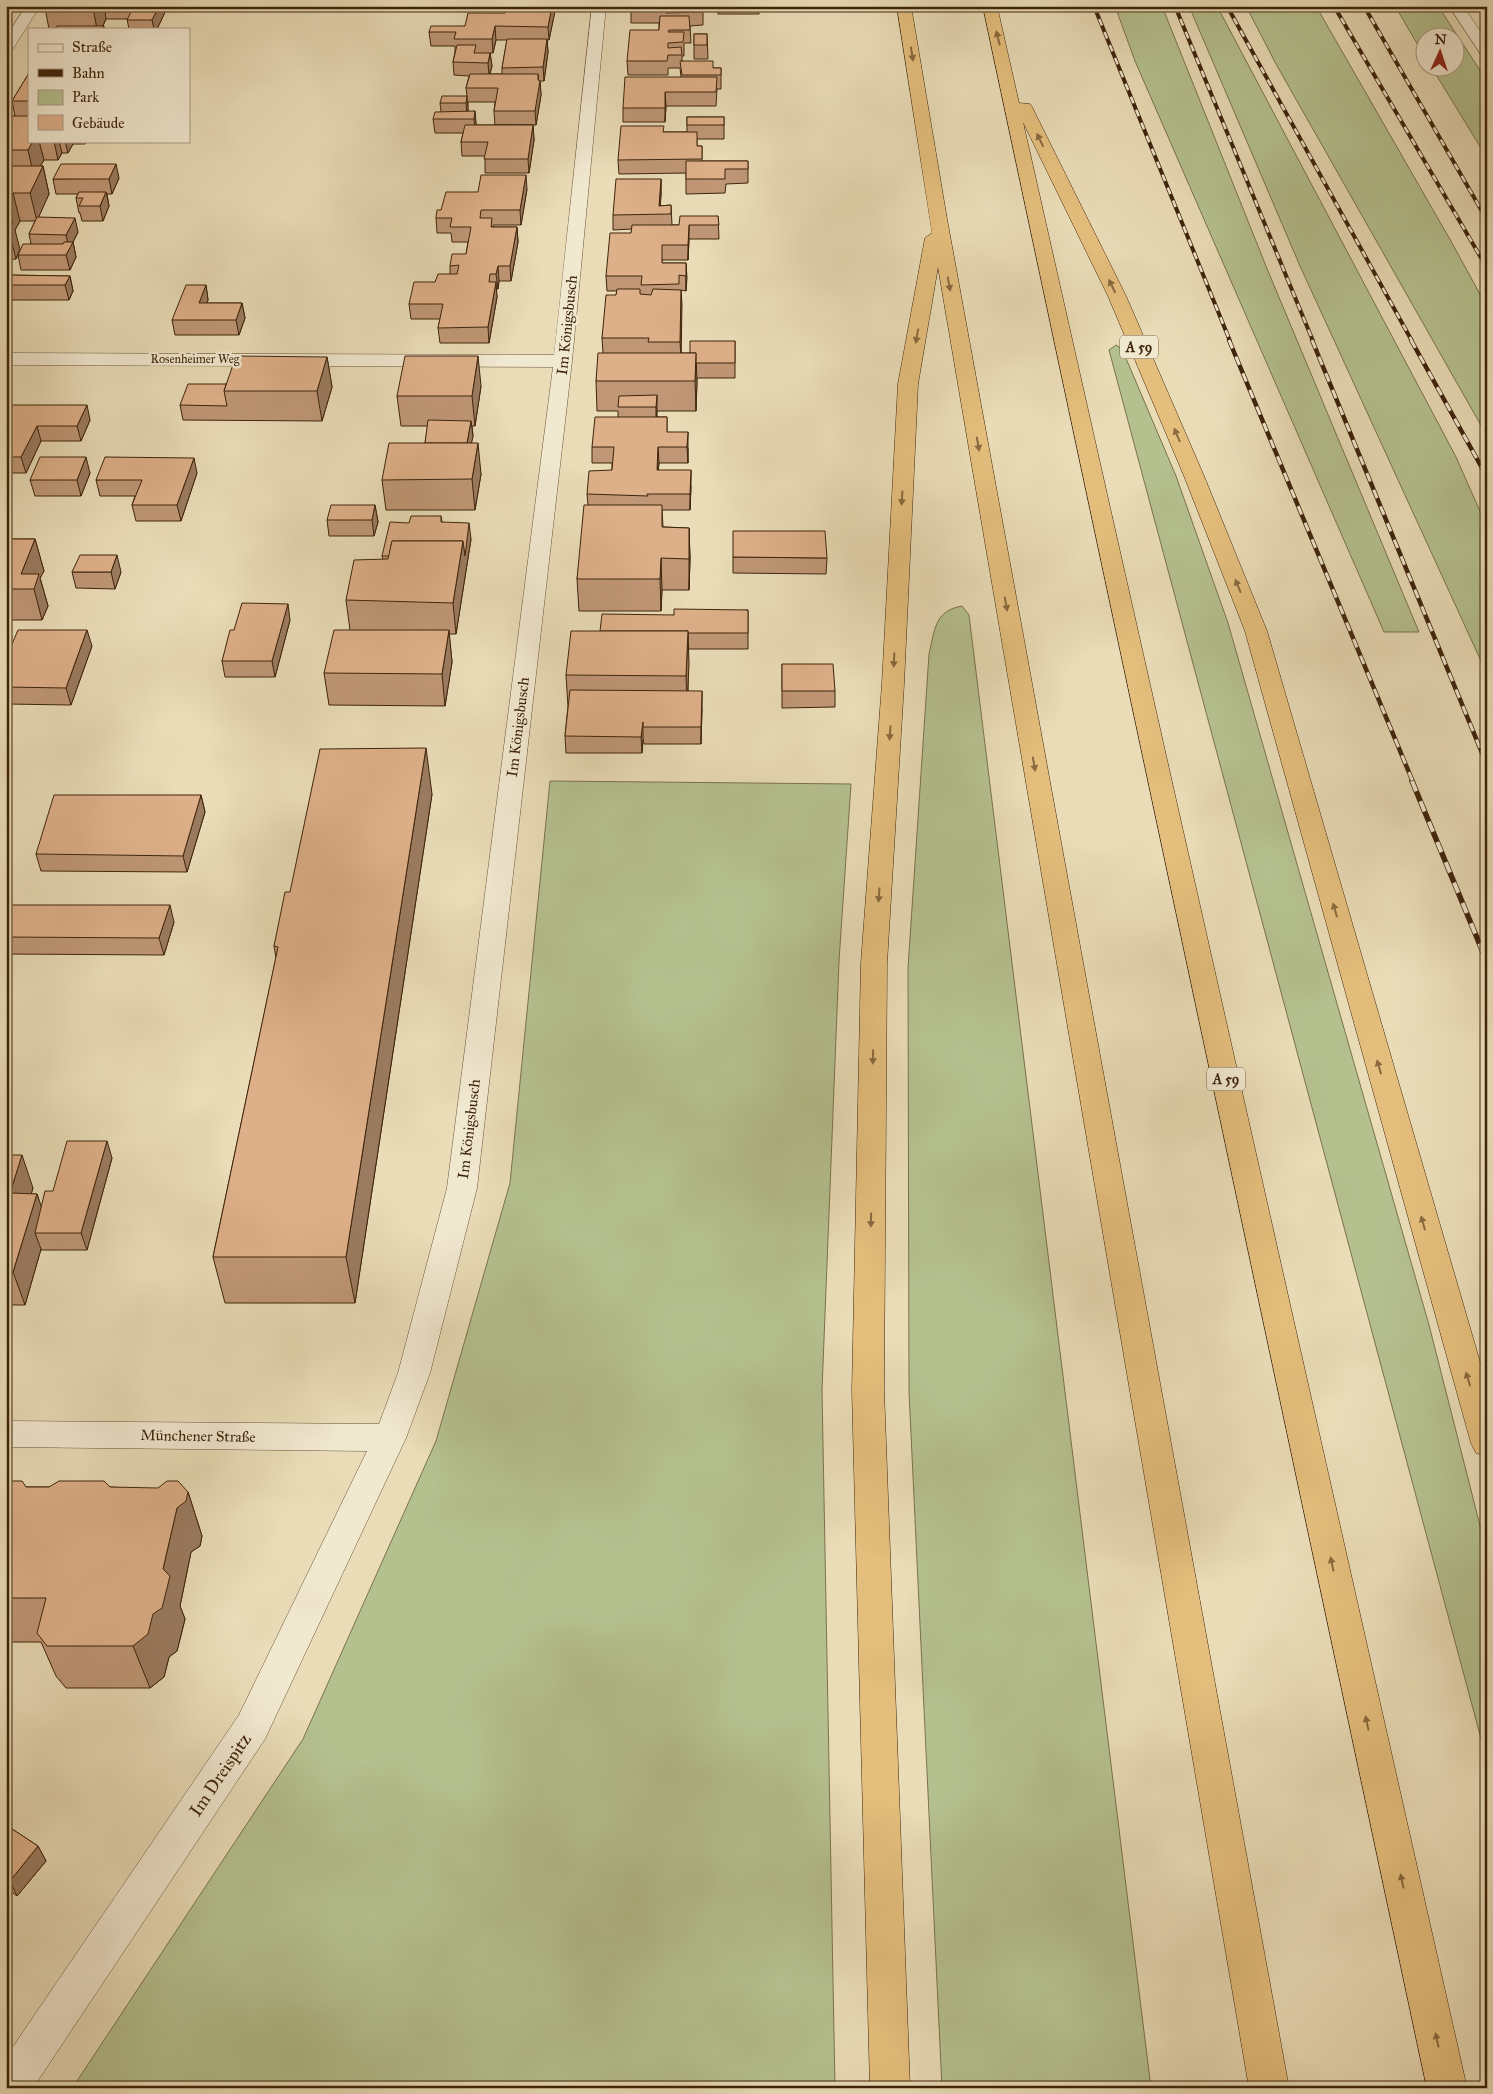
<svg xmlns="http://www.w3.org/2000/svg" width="1493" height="2094" font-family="'IM FELL Great Primer',serif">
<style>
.green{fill:#b5c08f;stroke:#7a724d}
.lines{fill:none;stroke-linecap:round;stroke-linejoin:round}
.minor-casing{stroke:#695236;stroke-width:1}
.motorway-casing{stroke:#3e240b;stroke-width:1}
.minor{fill:#f1e8d0;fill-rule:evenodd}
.motorway{fill:#e4be7c;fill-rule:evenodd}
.rail-far2-casing{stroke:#3e240b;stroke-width:4}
.rail-far1-casing{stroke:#3e240b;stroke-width:4.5}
.rail-casing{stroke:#3e240b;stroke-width:5.5}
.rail-far2{stroke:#f1e8d0;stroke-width:2.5;stroke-dasharray:7;stroke-linecap:butt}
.rail-far1{stroke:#f1e8d0;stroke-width:3;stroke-dasharray:9;stroke-linecap:butt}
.rail{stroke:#f1e8d0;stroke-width:4;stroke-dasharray:11;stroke-linecap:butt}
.wall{fill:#bf9776;stroke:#3e240b;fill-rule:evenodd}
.shaded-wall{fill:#9b7b60;stroke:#3e240b}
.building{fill:#deb089;stroke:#3e240b}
.oneway{fill:#89693e}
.labels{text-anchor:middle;stroke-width:5;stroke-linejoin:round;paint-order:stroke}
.far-street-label{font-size:12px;fill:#3e240b;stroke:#f1e8d0}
.shield{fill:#f1e8d0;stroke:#745f46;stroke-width:1}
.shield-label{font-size:14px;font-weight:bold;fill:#3e240b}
.street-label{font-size:15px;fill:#3e240b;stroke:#f1e8d0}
.near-street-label{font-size:18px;fill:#3e240b;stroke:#f1e8d0}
</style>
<rect width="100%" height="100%" fill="#e9dcb7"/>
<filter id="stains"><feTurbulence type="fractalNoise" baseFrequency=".004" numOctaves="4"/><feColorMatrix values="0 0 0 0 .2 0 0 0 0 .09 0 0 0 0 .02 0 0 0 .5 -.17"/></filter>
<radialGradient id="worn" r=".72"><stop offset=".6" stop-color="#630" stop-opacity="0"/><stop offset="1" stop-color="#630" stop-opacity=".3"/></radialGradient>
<g class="green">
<path d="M1115 6H1162L1268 271 1419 632H1384L1135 61Z"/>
<path d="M1189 6H1217L1456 457 1487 527V674L1300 266Z"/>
<path d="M1246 6H1316L1452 243 1487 307V436L1276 64Z"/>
<path d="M1395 6H1438L1487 81V158L1432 68H1456V38H1426L1425 57Z"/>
<path d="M1116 345 1122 349 1176 476 1228 623 1429 1325 1487 1553V1761L1109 350Z"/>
<path d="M962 606 969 615 1151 2088H942L909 1392 908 968 929 654C935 630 934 611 962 606Z"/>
<path d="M550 781 851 784 839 961 822 1390 835 2088H81L77 2081 303 1739 436 1441 510 1183Z"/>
</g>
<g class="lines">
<g class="minor-casing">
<g id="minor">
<path d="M26 6H40L11 52 6 53V37Z"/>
<path d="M592 6H606L572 361 477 1188 430 1373 406 1438 265 1739 33 2088H6V2057L239 1715 367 1451 6 1447V1421L379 1424 398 1373 447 1188 553 367 6 365V353L554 355Z"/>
<path d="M1449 6H1463L1487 41V57L1482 56Z"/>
</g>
</g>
<g class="motorway-casing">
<g id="motorway">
<path d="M897 6H911L947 219 1289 2088H1249L938 267 918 384 904 684 887 963 884 1390 910 2088H870L852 1390 861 963 882 684 898 384 925 238 932 233Z"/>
<path d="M983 6H997L1019 103 1030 104 1032 107 1126 296 1204 476 1267 631 1487 1386V1456L1476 1453 1471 1443 1245 631 1184 476 1108 296 1023 122 1467 2088H1427Z"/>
</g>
</g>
<use href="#minor" class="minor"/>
<use href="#motorway" class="motorway"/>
<g class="rail-far2-casing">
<g id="rail-far2">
<path d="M1094 6 1230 341"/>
<path d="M1175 6 1313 341"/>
<path d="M1227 6 1412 341"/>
<path d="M1334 6 1487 268"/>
<path d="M1364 6 1487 220"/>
</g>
</g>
<g class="rail-far1-casing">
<g id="rail-far1">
<path d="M1229 340 1413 782"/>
<path d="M1312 340 1487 765"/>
<path d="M1411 340 1487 477"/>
</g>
</g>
<g class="rail-casing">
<path id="rail" d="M1412 781 1487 962"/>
</g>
<use href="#rail-far2" class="rail-far2"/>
<use href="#rail-far1" class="rail-far1"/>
<use href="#rail" class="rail"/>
</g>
<g class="wall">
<path d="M46 6H168L157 29H129L127 19H106L103 26H104V29H49L45 8Z"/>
<path d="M502 6H556L549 40H547L548 52 544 81H540L541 95 536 125H495L494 111 495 102H468V112L475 111 476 125H533L534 140 529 173H485V156H462L461 142 463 133H435L433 119 441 112 440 103 467 96 466 88 469 76 454 75 453 62 455 52V46H431L429 32 465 26 505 13 506 8H502ZM496 40H507L502 68V74H490L492 66 490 53H493Z"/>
<path d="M703 6V25L690 26 691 43H684V56H682V61L713 68H721V89H717L716 106H666L665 122H623V108L681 77 680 68H668V75H628L627 61 659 30V23H631V10Z"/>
<rect x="718" y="6" width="41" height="8"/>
<path d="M694 34H707L708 59H694Z"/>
<path d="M29 73V141H87L85 144H73L68 153H62L58 160H44L40 166H43L49 194 38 217 78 232 73 242 76 257 70 270H21L18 255 16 259 6 260V116H15L12 101ZM20 221H35L29 234 31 244 18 253 15 230Z"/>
<path d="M687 117H724V139H697V146H702V161H748V183L726 184 725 193 686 194V173L619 174 618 160 664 132H687Z"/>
<path d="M119 178 112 194H107L109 206 103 221H82L80 213H79L76 198 78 194H56L53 179Z"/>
<path d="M661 179V194L660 206 671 205 672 225H679L718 216 719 239H689L688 260H662V263H686V291L681 290V353H690L735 341V378H697L696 411H657V417H667V432L688 448V463H659L658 470 691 486 690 510H662L663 527 689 528 690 559 689 590H662L661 611H579L577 579 588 505 587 494 612 470V463H592V447L618 417V411H597L596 381 603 353 602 338 616 295 617 291H607L606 276 631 233 632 229 613 230V215Z"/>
<path d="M527 189 521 225H493V227H517L518 242 511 281H499L498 289H496L497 297 489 343H440L438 328 440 319H411L409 304 435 282 450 274V266L466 254 468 242H452L451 233H437L436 218 441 210 478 192Z"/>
<path d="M6 275 70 276 73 291 69 300H6Z"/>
<path d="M206 285 208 300 207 303H242L245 318 239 335H175L172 320Z"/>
<path d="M327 357 332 387 322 421 183 420 180 405 226 384Z"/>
<path d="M481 386 475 426H472L473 436 471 443 481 474 475 510H386L382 480 425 443 428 426H401L397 396Z"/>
<path d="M6 407 90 420 81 441H41L26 473H6Z"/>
<path d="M90 473 81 496H35L30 480Z"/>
<path d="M197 473 181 521H136L132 505 135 496H100L96 480Z"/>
<path d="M375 505 378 522 374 536H329L327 520Z"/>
<path d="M441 516 442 522 471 539 456 634H449L452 662 445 706 329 705 324 673 350 630 346 600 383 560 382 556 409 523Z"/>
<path d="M6 539H35L44 571 40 578 48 606 42 620H6Z"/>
<path d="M733 557 827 558 826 574 733 573Z"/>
<path d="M72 572H121L115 589 76 588Z"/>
<path d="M748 610V649H688V691L702 708 701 744H644L643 739 642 753H566L565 736 568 707 566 675 600 631 674 615Z"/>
<path d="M290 620 275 677H225L222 661 234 630Z"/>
<path d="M92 646 71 705 6 704V658Z"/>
<path d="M782 664 835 691V707L782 708Z"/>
<path d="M432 794 355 1303H225L213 1257 276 958 274 946 290 892Z"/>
<path d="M201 795 205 812 187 872 41 871 36 854Z"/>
<path d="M6 905 174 922 164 955 6 954Z"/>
<path d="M6 1155 33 1188 31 1194H37L41 1207 53 1191 112 1158 87 1250H41V1249L25 1305H6Z"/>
<path d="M6 1481 26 1487H110L188 1492 202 1536 200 1546 191 1552 180 1606 185 1619 177 1651 169 1657 164 1677 150 1688H66L56 1676 41 1642H6Z"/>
<path d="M6 1825 38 1846 46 1861 17 1896 6 1888Z"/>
</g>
<g class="shaded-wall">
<path d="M94 6H104L106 19 101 29H97L93 8Z"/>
<path d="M159 6H168L157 29H154L152 20Z"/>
<path d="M552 6H556L549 40 548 27Z"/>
<path d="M495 26 496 40 493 53 492 39Z"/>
<path d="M547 39 548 52 544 81 543 67Z"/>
<path d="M490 53 492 66 489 76 488 63Z"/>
<path d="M538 74 539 86 540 81 541 95 536 125 535 111Z"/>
<path d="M665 92 666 106 665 122Z"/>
<path d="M467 96 468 110 467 117 466 103Z"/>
<path d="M475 111 476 125 475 133 474 119Z"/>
<path d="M533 125 534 140 529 173 528 159Z"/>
<path d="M33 141H39L44 160 34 177 28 150Z"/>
<path d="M54 141H59L62 153 58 160Z"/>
<path d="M65 141H72L73 144 68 153Z"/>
<path d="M116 164 119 178 112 194 109 179Z"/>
<path d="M43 166 49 194 37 221 30 193Z"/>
<path d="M526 175 527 189 521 225 520 210Z"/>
<path d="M661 179V194L660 214 659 206Z"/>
<path d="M106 192 109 206 103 221 100 206Z"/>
<path d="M13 193 20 221 15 230 20 249 16 259 9 231 12 224 7 204Z"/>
<path d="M75 218 78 232 73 242 76 257 70 270 66 255 69 249 66 235Z"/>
<path d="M689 225V239L688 260V245Z"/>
<path d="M517 227 518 242 511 281 510 266Z"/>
<path d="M686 263 687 278 686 291Z"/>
<path d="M498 266 499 281 498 289 496 274Z"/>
<path d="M70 276 73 291 69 300 65 285Z"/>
<path d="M496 282 497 297 489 343 488 327Z"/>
<path d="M206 285 208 300 202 318 199 303Z"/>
<path d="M681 290 682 305 681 357 680 342Z"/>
<path d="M242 303 245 318 239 335 236 320Z"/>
<path d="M696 353 697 383 696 411 695 381Z"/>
<path d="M478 356 481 386 475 426 472 396Z"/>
<path d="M327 357 332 387 322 421 317 391Z"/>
<path d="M657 395V411L656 422V407Z"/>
<path d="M87 405 90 420 81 441 77 426Z"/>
<path d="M471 421 473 436 466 470 465 454Z"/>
<path d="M37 426 41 441 26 473 21 457Z"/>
<path d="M688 432V463L687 447Z"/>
<path d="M478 443 481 474 475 510 472 479Z"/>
<path d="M658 447 659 463 657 486V470Z"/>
<path d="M86 457 90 473 81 496 77 480Z"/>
<path d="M194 458 197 473 181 521 177 505Z"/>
<path d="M691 470V486L690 510V494Z"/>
<path d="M375 505 378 522 374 536 372 520Z"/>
<path d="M469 523 471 539 456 634 453 603 463 541Z"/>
<path d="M689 528 690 559 689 590Z"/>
<path d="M35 539 44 571 40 578 48 606 42 620 34 589 21 574Z"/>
<path d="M117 555 121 572 115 589 111 572Z"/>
<path d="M661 558 662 590 661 611 660 579Z"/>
<path d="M288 604 290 620 275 677 272 661Z"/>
<path d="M87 630 92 646 71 705 66 688Z"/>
<path d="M449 630 452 662 445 706 442 674Z"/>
<path d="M688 631 689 663 687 708 686 676Z"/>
<path d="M702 691V708L701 744V727Z"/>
<path d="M643 722V739L642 753 641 737Z"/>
<path d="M426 748 432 794 355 1303 346 1257Z"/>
<path d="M201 795 205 812 187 872 183 856Z"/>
<path d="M170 905 174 922 164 955 159 938Z"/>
<path d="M107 1141 112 1158 87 1250 81 1233Z"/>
<path d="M22 1155 33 1188 22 1226 10 1193Z"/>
<path d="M37 1194 48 1226 35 1233 41 1249 25 1305 13 1272Z"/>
<path d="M188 1492 202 1536 200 1546 191 1552 180 1606 185 1619 177 1651 169 1657 164 1677 150 1688 133 1646 163 1569 177 1508Z"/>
<path d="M38 1846 46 1861 17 1896 10 1881Z"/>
</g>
<g class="building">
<path d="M46 6H94L93 8H45Z"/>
<path d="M134 6H159L152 20H127Z"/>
<path d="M507 6H552L548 27 495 26 492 39H454L456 32H429L431 26H465L468 13H505Z"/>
<path d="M631 6H703V12L666 13V10H631Z"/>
<path d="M660 16H689L690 30H669L668 32H684L683 42 668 43V48L681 47 682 55H668L667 61H627L630 30H659Z"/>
<path d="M57 26H104L102 29H55Z"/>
<rect x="694" y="34" width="13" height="11"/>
<path d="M507 39H547L543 67 502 68Z"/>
<path d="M457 45H476L474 53H490L488 63 453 62Z"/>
<path d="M680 61H713V68H721V75H682Z"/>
<path d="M29 73V101H12Z"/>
<path d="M470 74H538V80L540 81 535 111H494L498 88H466Z"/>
<path d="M625 77H717L716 92H665V108H623Z"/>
<path d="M442 96H467L466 103H440Z"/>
<path d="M475 111 474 119H433L435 112Z"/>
<path d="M6 116H29V141H33L28 150H6Z"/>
<rect x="687" y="117" width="37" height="8"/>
<path d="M465 125H533L528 159H484L488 142H461Z"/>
<path d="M621 126H664L663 132H697V146H702V159L618 160Z"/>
<path d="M686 161H748V169H725V179H686Z"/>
<path d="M61 164H116L109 179H53Z"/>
<path d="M6 166H43L30 193H13L7 204H6Z"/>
<path d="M481 175H526L520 210H481L480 218H492L491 227H517L510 266H498L496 274H490L489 282H496L488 327 438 328 443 304H409L414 282H435L438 274H457L459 265 450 266 452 254H466L471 227H450L452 218H436L437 210H441L446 192H478Z"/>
<path d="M616 179H661L659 206 671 205V214L613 215Z"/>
<path d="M79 192H106L100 206H79L83 198H76Z"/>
<path d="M680 216H718L719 225H689L688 245H662V263H686V276L679 275V284L641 285 642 276H606L610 233H631L632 225H679Z"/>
<path d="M37 217 75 218 66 235 29 234Z"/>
<path d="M6 221H13L9 231H6Z"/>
<path d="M64 242H73L66 255H18L23 244H63Z"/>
<path d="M6 275 70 276 65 285H6Z"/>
<path d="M186 285H206L199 303H242L236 320H172Z"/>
<path d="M617 289H640V294L651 295 653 289 681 290 680 342H648L649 338H602L606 295H616Z"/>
<path d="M690 341H735V363H696V353H690Z"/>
<path d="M598 353H696L695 381H596Z"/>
<path d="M236 356 327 357 317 391H224Z"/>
<path d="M405 356H478L472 396H397Z"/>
<path d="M188 384H226L224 391 227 406 180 405Z"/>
<path d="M657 395 656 407H618L619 396Z"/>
<path d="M8 405H87L77 426H37L21 457H6V407Z"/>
<path d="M595 417H667V432H688L687 447H658L657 470H691L690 494H647L648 496 587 494 589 471 612 470 614 447H592Z"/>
<path d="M428 420 471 421 467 443H425Z"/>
<path d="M389 443H478L472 479 382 480Z"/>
<path d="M40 457H86L77 480H30Z"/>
<path d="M105 457 194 458 177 505H132L142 480H96Z"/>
<path d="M331 505H375L372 520H327Z"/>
<path d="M584 505H662V527L689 528V559L661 558 660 579H577Z"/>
<path d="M411 516H441V522L469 523 465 556 463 541H392L389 556H382L390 522 409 523Z"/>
<path d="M733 531H825L827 558 733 557Z"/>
<path d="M6 539H35L21 574H39L34 589H6Z"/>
<path d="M392 541H463L453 603 346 600 354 560 388 559Z"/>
<path d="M80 555H117L111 572H72Z"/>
<path d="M242 603 288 604 272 661H222L230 630H234Z"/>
<path d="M674 609 748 610V633H688V631H600L602 614 674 615Z"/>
<path d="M18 630H87L66 688 6 687V658Z"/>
<path d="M334 630H449L442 674 324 673Z"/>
<path d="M571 631H688L686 676 566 675Z"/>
<path d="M782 664H833L835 691H782Z"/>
<path d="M570 690 702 691 701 727H643V722L641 737 565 736Z"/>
<path d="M426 748 346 1257H213L278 947 274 946 285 892H290L320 749Z"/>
<path d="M54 795H201L183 856 36 854Z"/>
<path d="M6 905H170L159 938 6 937Z"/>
<path d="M67 1141H107L81 1233H35L45 1191H53Z"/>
<path d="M6 1155H22L10 1193 37 1194 13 1272H6Z"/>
<path d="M6 1481H22L26 1487H49L59 1481H104L110 1487 158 1488 167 1481H178L188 1492 186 1501 177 1508 163 1569 170 1576 162 1608 153 1614 148 1634 133 1646H47L37 1633 46 1598H6Z"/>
<path d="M6 1825 38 1846 10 1881 6 1879Z"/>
</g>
<defs><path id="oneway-solid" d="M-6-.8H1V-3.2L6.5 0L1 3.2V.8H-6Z" transform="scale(1.25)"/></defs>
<g class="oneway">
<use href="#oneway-solid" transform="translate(998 38) rotate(-104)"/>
<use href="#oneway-solid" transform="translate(912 54) rotate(81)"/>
<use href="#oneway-solid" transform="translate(1040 140) rotate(-116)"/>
<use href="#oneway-solid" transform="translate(949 284) rotate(80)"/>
<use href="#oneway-solid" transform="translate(1112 286) rotate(-116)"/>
<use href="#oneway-solid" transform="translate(917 336) rotate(100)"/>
<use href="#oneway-solid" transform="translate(1177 435) rotate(-113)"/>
<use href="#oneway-solid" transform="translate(978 444) rotate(80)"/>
<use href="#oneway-solid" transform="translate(902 498) rotate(93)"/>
<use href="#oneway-solid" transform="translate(1238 586) rotate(-112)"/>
<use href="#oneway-solid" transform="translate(1006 604) rotate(80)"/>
<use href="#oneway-solid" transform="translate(894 660) rotate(93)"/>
<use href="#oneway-solid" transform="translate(890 733) rotate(94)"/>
<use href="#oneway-solid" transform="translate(1034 764) rotate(80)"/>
<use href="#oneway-solid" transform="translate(879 895) rotate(94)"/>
<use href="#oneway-solid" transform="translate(1335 910) rotate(-106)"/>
<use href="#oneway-solid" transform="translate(873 1057) rotate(91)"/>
<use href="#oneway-solid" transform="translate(1379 1067) rotate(-106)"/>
<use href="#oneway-solid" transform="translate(871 1220) rotate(91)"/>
<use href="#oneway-solid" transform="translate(1423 1223) rotate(-106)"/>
<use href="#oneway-solid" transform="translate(1468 1379) rotate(-107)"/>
<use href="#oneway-solid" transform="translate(1332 1564) rotate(-102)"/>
<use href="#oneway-solid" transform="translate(1367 1723) rotate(-102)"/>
<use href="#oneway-solid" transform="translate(1402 1881) rotate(-102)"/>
<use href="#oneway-solid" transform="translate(1437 2040) rotate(-102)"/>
</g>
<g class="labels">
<g class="far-street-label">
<text x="195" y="363">Rosenheimer Weg</text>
</g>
<g class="shield">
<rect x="1120" y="335.5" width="38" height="23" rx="4"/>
<rect x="1207" y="1067.5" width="38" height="23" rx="4"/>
</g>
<g class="shield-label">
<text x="1139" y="352">A 59</text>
<text x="1226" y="1084">A 59</text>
</g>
<g class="street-label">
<text transform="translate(567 325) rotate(-84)" y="5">Im Königsbusch</text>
<text transform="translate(518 727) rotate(-83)" y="5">Im Königsbusch</text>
<text transform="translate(469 1129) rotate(-83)" y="5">Im Königsbusch</text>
<text transform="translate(198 1436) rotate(1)" y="5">Münchener Straße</text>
</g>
<g class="near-street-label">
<text transform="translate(220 1775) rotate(-56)" y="6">Im Dreispitz</text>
</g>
</g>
<rect width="1493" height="2094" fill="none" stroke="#e9dcb7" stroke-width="25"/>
<rect x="8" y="8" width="1478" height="2079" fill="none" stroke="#3e240b" stroke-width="2.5"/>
<rect x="12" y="12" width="1468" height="2069" fill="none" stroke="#3e240b"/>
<rect x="28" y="28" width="162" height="115" fill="#f1e8d0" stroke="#a99a81"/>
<rect x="38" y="44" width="25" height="8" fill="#f1e8d0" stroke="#a99a81"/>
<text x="72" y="52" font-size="15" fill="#3e240b">Straße</text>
<rect x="38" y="69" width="25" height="8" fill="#3e240b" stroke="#a99a81"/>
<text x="72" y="78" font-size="15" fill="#3e240b">Bahn</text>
<rect x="38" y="90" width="25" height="15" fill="#b5c08f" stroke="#a99a81"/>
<text x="72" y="102" font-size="15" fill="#3e240b">Park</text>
<rect x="38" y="115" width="25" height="15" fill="#deb089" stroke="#a99a81"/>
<text x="72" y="128" font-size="15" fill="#3e240b">Gebäude</text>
<g transform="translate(1440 52) rotate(3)"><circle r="24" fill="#f1e8d0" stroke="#a99a81"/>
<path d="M0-4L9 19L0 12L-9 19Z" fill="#8f2418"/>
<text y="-8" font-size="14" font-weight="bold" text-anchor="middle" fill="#3e240b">N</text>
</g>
<rect width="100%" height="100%" filter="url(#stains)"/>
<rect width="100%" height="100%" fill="url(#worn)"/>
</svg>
